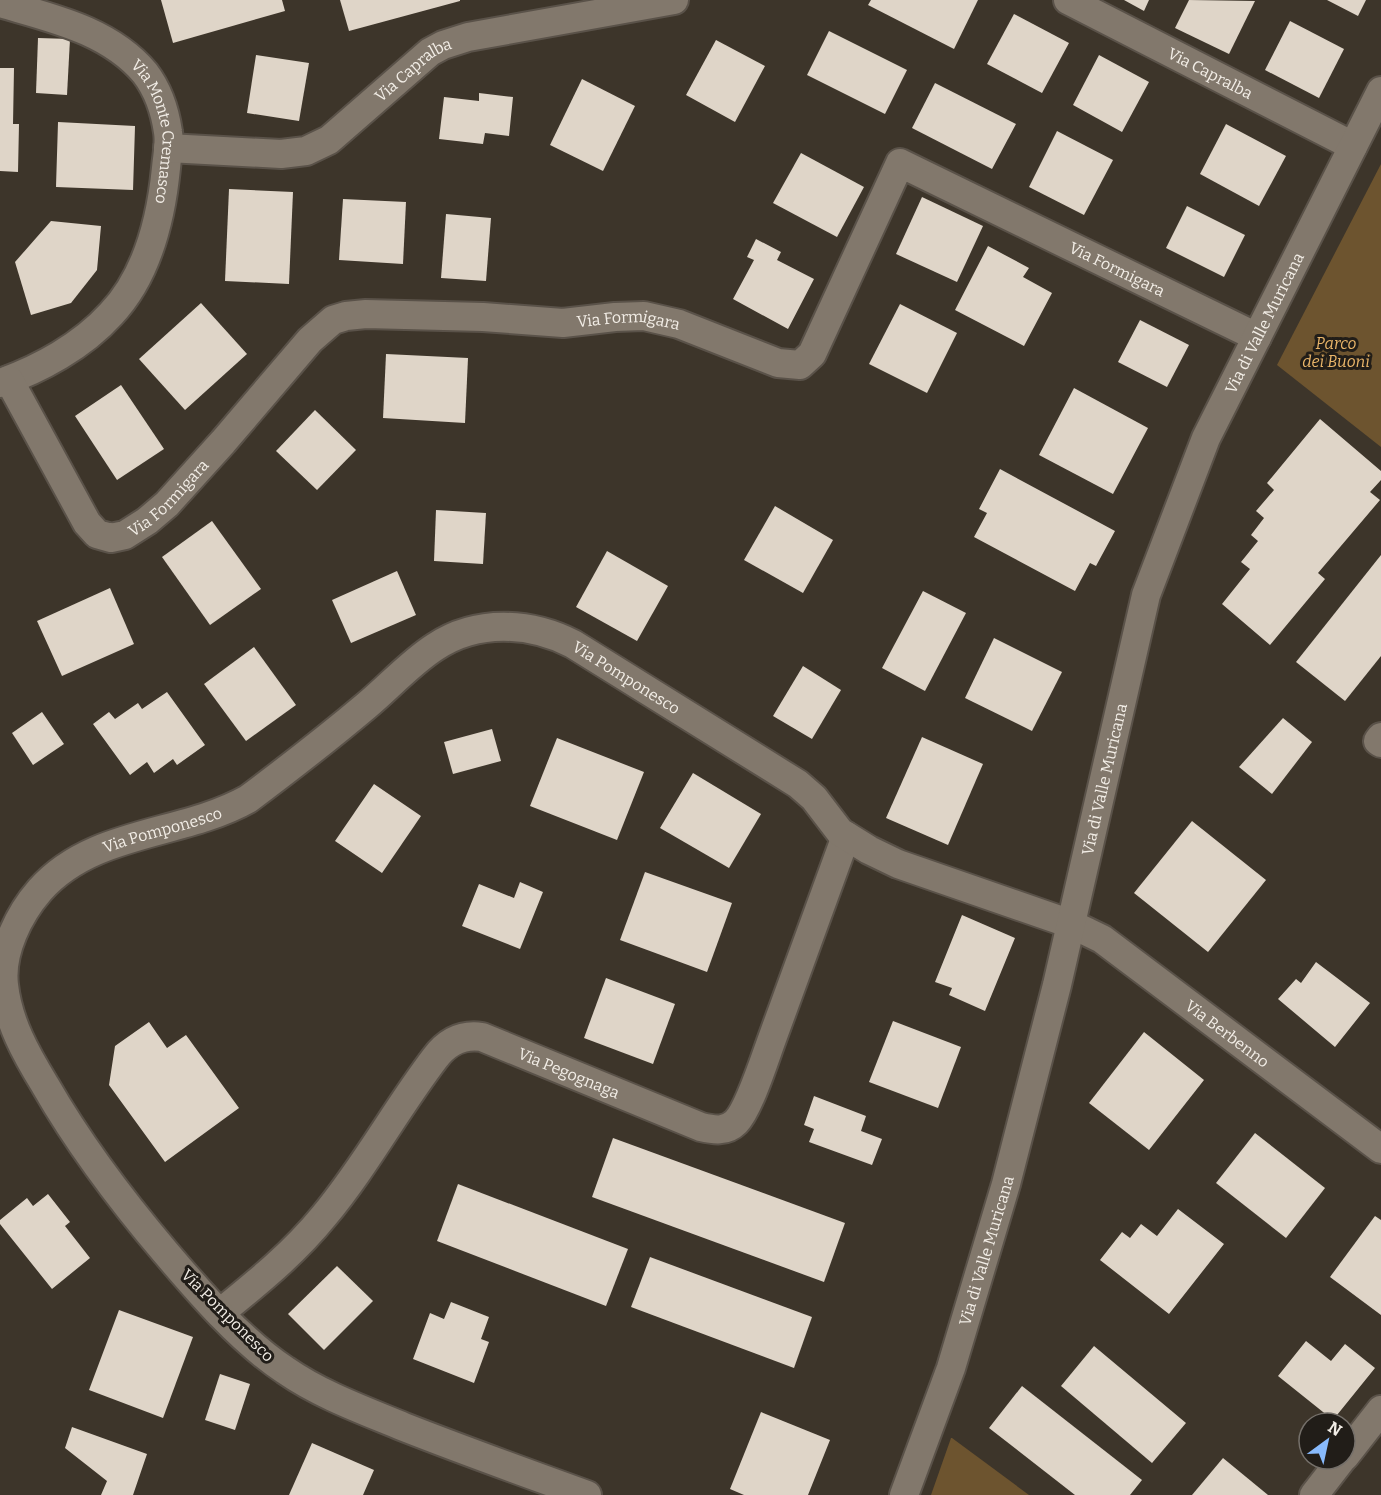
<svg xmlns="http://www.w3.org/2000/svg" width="1381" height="1495" font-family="Bitter,serif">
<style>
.green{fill:#6d542f}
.building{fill:#dfd5c8}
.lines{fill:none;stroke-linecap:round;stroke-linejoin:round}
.minor-casing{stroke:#5a5249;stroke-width:32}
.minor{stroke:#82786c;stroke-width:28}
.labels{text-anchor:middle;stroke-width:6;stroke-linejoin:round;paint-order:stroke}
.street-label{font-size:16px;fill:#f2ede6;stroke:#211d18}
.park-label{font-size:16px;font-style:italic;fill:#e9b569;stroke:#211d18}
</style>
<rect width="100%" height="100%" fill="#3d352a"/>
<g class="green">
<path d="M1381 164V447L1277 365Z"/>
<path d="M951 1438H952L1029 1495H931Z"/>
</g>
<g class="building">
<path d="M161 0H282L285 11 173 43Z"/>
<path d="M340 0H460V1L349 31Z"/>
<path d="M871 0H978L954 49 868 5Z"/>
<path d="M1124 0H1149L1144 11Z"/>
<path d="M1189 0 1255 1 1229 54 1175 28Z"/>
<path d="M1327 0H1366L1358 16Z"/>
<path d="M1014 14 1069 43 1042 93 987 64Z"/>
<path d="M1290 21 1344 49 1319 98 1265 70Z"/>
<path d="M829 31 907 70 885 114 807 75Z"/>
<path d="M38 38 70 39 67 95 36 93Z"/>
<path d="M716 40 765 66 735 122 686 95Z"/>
<path d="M256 55 309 63 299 121 247 113Z"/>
<path d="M1099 55 1149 82 1122 132 1073 105Z"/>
<path d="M0 68H14L13 124H19L18 172 0 171Z"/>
<path d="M582 79 635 106 603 171 550 145Z"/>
<path d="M935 83 1016 124 992 169 912 128Z"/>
<path d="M479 93 513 97 509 136 485 133 483 144 439 139 444 97 479 101Z"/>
<path d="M58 122 135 126 133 190 56 187Z"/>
<path d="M1226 124 1286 156 1259 206 1200 174Z"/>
<path d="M1057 131 1113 160 1084 215 1029 187Z"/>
<path d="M801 153 864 187 837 237 773 203Z"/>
<path d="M229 189 293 192 289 284 225 281Z"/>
<path d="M922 197 983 226 957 282 896 254Z"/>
<path d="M343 199 406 202 403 264 339 260Z"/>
<path d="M1187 206 1245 235 1224 277 1166 248Z"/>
<path d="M446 214 491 218 486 281 441 278Z"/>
<path d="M51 221 101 226 97 270 71 303 31 315 15 262Z"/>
<path d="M756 239 781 252 777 260 814 279 788 329 733 299 754 260 747 257Z"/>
<path d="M988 246 1029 268 1023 277 1052 293 1024 346 955 310Z"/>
<path d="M201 303 247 354 185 410 139 359Z"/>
<path d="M900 304 957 333 927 393 869 364Z"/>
<path d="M1140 320 1189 345 1167 387 1118 362Z"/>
<path d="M386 354 468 358 465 423 383 418Z"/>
<path d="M121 385 164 449 117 480 75 416Z"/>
<path d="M1074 388 1148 428 1113 494 1039 455Z"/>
<path d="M315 410 356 450 317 490 276 451Z"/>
<path d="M1320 419 1381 471V480L1370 492 1380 500 1318 573 1325 579 1270 645 1222 604 1250 569 1241 562 1258 541 1251 535 1264 518 1256 511 1274 490 1267 483Z"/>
<path d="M1000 469 1115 531 1096 566 1090 563 1075 591 974 537 987 513 979 509Z"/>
<path d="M775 506 833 540 803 593 744 560Z"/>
<path d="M436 510 486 513 483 564 434 561Z"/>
<path d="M212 521 261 589 210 625 162 557Z"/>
<path d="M607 551 668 586 637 641 576 607Z"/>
<path d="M1381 555V656L1345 701 1296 662Z"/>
<path d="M397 571 416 615 351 643 332 600Z"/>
<path d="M110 588 134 644 62 676 37 621Z"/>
<path d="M923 591 966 613 925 691 882 668Z"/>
<path d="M994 638 1062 672 1032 731 965 698Z"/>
<path d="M254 647 296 705 246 741 204 684Z"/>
<path d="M803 666 841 690 812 739 773 716Z"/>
<path d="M167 692 205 745 177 765 173 759 154 773 147 762 130 775 93 724 109 712 115 719 138 703 142 709Z"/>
<path d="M42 712 64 744 33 765 12 733Z"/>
<path d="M1283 718 1312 742 1272 794 1239 767Z"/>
<path d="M492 729 501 761 453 774 444 742Z"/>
<path d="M922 737 983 764 948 845 886 818Z"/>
<path d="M557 738 644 772 617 840 530 806Z"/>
<path d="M693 773 761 814 729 868 660 828Z"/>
<path d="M374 784 421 816 382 873 335 841Z"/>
<path d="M1192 821 1266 880 1208 952 1134 893Z"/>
<path d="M645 872 732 903 707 972 620 940Z"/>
<path d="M520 882 543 892 520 949 462 926 479 884 514 898Z"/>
<path d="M962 915 1015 938 985 1011 949 995 952 988 935 982Z"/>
<path d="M1316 962 1370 1003 1335 1047 1278 999 1296 979 1301 983Z"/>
<path d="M606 978 675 1004 653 1064 584 1038Z"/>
<path d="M893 1021 961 1047 938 1108 869 1082Z"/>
<path d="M149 1022 167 1048 186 1035 239 1108 165 1162 109 1085 115 1046Z"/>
<path d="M1144 1032 1204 1080 1149 1150 1089 1103Z"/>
<path d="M814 1096 866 1116 861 1131 882 1139 872 1165 809 1142 814 1129 804 1125Z"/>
<path d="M1255 1133 1325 1188 1286 1238 1216 1183Z"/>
<path d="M613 1138 845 1223 824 1282 592 1197Z"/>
<path d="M458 1184 628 1249 606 1306 437 1241Z"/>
<path d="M48 1194 70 1222 65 1226 90 1258 52 1289 0 1224V1220L27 1198 33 1206Z"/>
<path d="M1178 1209 1224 1244 1169 1314 1100 1260 1122 1232 1130 1238 1141 1224 1157 1236Z"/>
<path d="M1375 1216 1381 1220V1315L1330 1277Z"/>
<path d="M650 1257 812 1317 794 1368 631 1307Z"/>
<path d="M337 1266 373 1301 324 1350 288 1314Z"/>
<path d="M451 1302 489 1317 481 1339 489 1342 474 1383 413 1359 430 1313 444 1319Z"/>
<path d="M119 1310 193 1337 163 1418 89 1390Z"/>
<path d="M1306 1341 1331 1361 1345 1344 1375 1368 1333 1420 1278 1376Z"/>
<path d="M1094 1346 1186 1423 1152 1463 1061 1386Z"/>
<path d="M220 1374 250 1384 235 1430 205 1420Z"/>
<path d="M1022 1386 1142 1480 1130 1495H1075L989 1428Z"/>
<path d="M761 1412 830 1440 808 1495H744L730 1489Z"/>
<path d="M72 1427 147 1454 133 1495H101L107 1481 65 1448Z"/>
<path d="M312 1443 374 1470 363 1495H289Z"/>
<path d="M1223 1458 1268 1495H1192Z"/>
</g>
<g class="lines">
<g class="minor-casing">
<g id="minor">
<path id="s1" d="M1068 0 1353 146"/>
<path id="s2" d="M0 3C51 18 109 30 145 73 158 90 165 111 168 132 170 144 167 156 166 168 161 219 148 275 111 314 82 346 40 369 0 383"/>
<path id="s3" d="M168 148 281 154 306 151 329 140 430 52 443 45 468 37 674 0"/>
<path id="s4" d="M9 380 87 523 97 534 111 538 125 535 147 521 167 504 223 442 310 340 333 320 346 316 366 314 483 317 563 323 615 317 644 316 679 324 778 363 800 365 812 354 900 163 1257 337"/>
<path d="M1381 737 1378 741 1381 743"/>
<path id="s5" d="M220 1313C257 1283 294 1253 324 1216 365 1167 396 1109 435 1058 447 1042 462 1034 482 1037L701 1127C714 1130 726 1132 736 1122 749 1109 765 1058 772 1039 797 971 821 904 846 836"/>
<path d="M1345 1456 1381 1410"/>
<path id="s6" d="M587 1495C526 1473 465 1451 404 1427 363 1410 321 1395 285 1370 241 1341 200 1293 166 1253 121 1200 80 1146 45 1085 26 1054 8 1022 4 985 0 952 19 914 40 890 93 830 182 836 248 799 288 769 328 738 366 706 389 687 410 663 435 647 477 619 530 622 573 644L798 784 814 798 840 832 869 850 898 864 1071 924 1102 939 1381 1149"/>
<path id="s7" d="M904 1495 951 1368 1006 1184 1057 985 1146 595 1206 438 1381 91"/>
<path d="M1314 1495 1342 1459"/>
</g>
</g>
<use href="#minor" class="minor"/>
</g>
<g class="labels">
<g class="street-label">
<text dy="6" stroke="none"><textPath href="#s3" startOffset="274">Via Capralba</textPath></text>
<text dy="6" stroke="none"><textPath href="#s1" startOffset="160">Via Capralba</textPath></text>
<text dy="6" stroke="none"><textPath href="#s2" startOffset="224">Via Monte Cremasco</textPath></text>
<text dy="6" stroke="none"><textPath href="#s4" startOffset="1452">Via Formigara</textPath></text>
<text dy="6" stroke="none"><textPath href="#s7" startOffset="1230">Via di Valle Muricana</textPath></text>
<text dy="6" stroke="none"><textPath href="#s4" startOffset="804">Via Formigara</textPath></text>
<text dy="6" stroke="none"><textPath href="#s4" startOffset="264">Via Formigara</textPath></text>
<text dy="6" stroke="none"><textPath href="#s6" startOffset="1594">Via Pomponesco</textPath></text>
<text dy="6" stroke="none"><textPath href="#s7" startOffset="744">Via di Valle Muricana</textPath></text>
<text dy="6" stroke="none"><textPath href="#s6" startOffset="1054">Via Pomponesco</textPath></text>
<text dy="6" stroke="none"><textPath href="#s6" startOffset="2301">Via Berbenno</textPath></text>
<text dy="6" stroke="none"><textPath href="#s5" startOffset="484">Via Pegognaga</textPath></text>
<text dy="6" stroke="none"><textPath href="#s7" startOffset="258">Via di Valle Muricana</textPath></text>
<text transform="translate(228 1315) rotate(45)" y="6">Via Pomponesco</text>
</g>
<g class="park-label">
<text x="1336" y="349">Parco<tspan x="1336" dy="18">dei Buoni</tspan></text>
</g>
</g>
<g transform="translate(1327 1441) rotate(33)"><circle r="28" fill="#211d18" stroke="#75706a" stroke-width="1.5"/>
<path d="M0-4.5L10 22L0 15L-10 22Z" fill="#88bafc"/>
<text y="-9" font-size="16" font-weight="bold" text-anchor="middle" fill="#f2ede6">N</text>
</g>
</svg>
